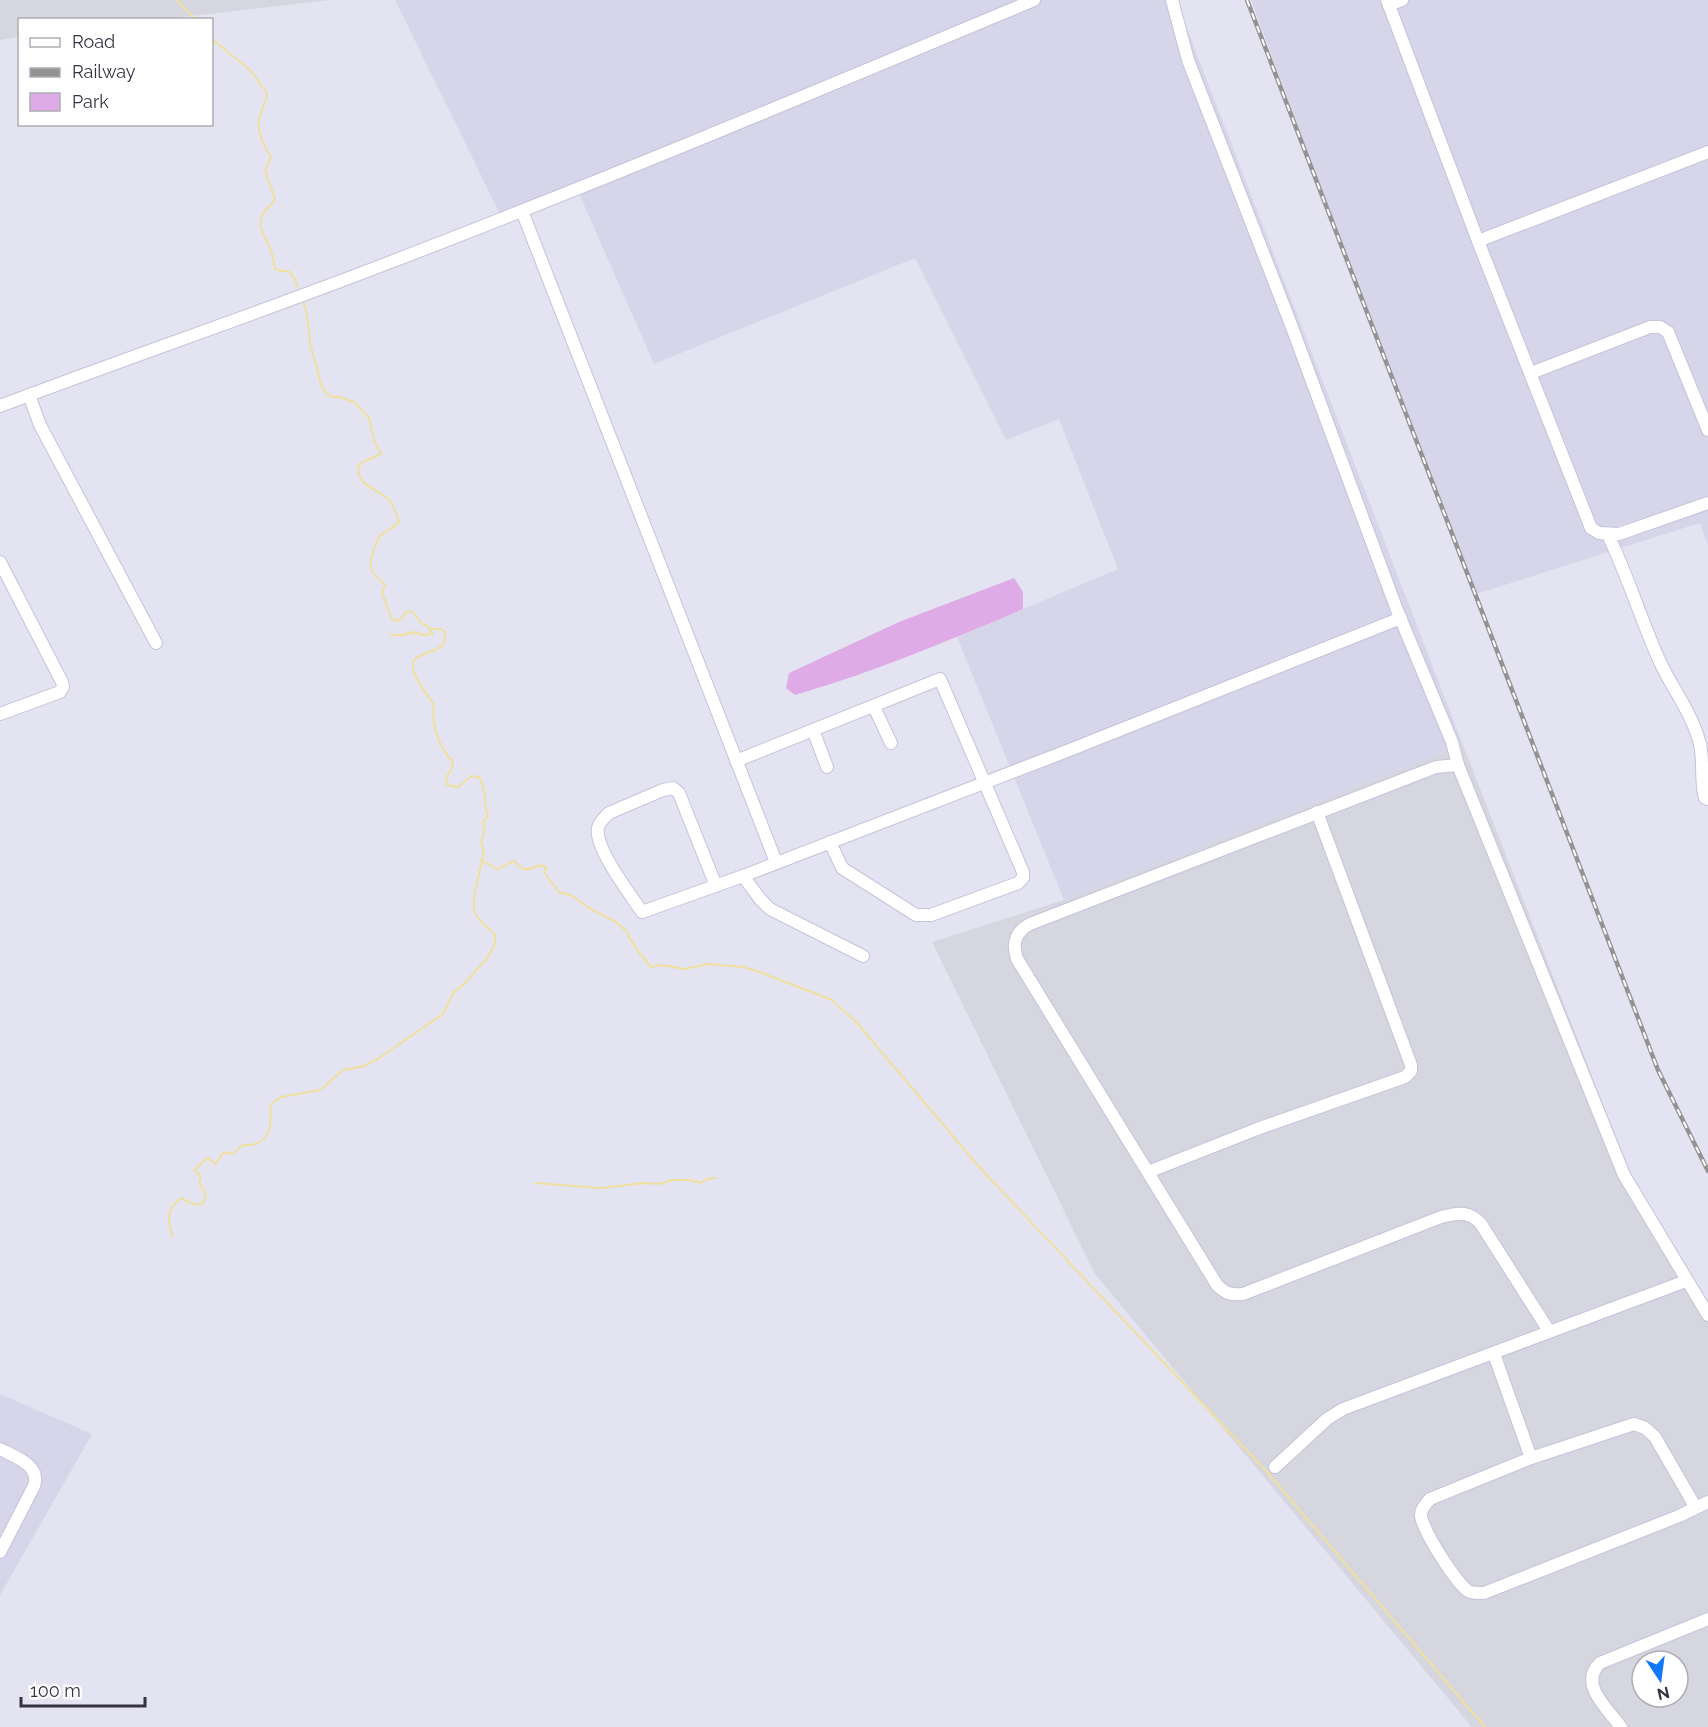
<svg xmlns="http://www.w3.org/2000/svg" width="1708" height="1727" font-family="Raleway,sans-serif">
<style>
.residential{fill:#d7d5e9}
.industrial{fill:#d5d6e0;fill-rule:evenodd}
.green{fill:#deabe6}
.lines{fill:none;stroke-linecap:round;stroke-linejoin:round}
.stream{stroke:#efe09e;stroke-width:2}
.minor-casing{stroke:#c4c3db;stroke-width:14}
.minor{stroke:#fff;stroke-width:12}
.rail-casing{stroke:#939393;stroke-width:4.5}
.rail{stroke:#fff;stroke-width:2;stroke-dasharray:7;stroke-linecap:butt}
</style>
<rect width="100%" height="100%" fill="#e4e3f1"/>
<g class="residential">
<path d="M395 0H1176L1463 745 1064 900 957 637 1118 569 1059 419 1006 440 915 258 654 364 577 189 502 218Z"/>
<path d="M1251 0H1708V545L1700 523 1473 595Z"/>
<path d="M0 1394 92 1434 0 1595Z"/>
</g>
<g class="industrial">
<path d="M0 0H329L167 19 20 20 19 37 0 40Z"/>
<path d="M1463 745 1631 1176 1708 1301V1727H1472L1095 1274 932 942 1064 900ZM1642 1661H1678V1697H1642Z"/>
</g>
<path class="green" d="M1014 578 1023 592V609C948 641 873 672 795 695L786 688 789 673 899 622Z"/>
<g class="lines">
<g class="stream">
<path d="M177 0 196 20"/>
<path d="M212 39 250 70 267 93C267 103 260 110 259 120 257 132 264 147 271 157L265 170 275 199C272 206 266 208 263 214 255 227 267 238 271 250 273 256 274 262 275 269L281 271H288L294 277 298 288"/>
<path d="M391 635H404L410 632 413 635 415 632 423 635 433 634 429 629"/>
<path d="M481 860 497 869C504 868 507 862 514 861 525 873 526 870 541 865L547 868 544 872 559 892 571 895 589 908 616 922 625 930 637 950 651 967 661 965 684 969 708 964 743 967 757 971 832 1000 857 1023 980 1168 1267 1472 1485 1727"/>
<path d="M536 1183 600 1188 644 1183 659 1184 672 1180H689L701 1183 707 1179 716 1178"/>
<path d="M173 1237C167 1220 166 1210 181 1198L195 1205 203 1203 206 1194 199 1183 201 1176 194 1170 208 1158 215 1164 224 1152 232 1154 243 1145C269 1147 273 1126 270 1105L281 1097 320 1090 343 1070 364 1066 379 1058 443 1014 453 993 462 986 489 956 495 943V935L482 923 474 912V896L484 851 481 842 485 830 483 822 488 816C482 803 488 790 479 777L472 776 458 787 447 785 446 778 452 768 453 762C439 748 431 724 434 705 429 697 422 689 418 681 400 647 435 659 444 642 445 639 444 635 445 632L441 629H429L426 625 422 624 413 612 407 611 400 620 394 621C389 616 386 601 382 593L385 585C370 572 367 568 374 549 376 545 377 539 380 536 386 529 392 530 399 522 396 515 394 504 389 500 377 488 357 487 358 467L363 462 381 454 375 443 369 418 354 402 339 397H332L325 392 321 384 310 343 307 314 303 301"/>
</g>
<g class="minor-casing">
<g id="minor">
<path d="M1172 0 1188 60 1290 322 1397 610 1452 742 1458 765"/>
<path d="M1387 0 1478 241"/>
<path d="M1389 5 1402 0"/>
<path d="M1708 152 1478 241 1591 528 1599 533 1619 534 1708 503"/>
<path d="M522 211 776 862"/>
<path d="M1531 373 1650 327H1660L1668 332 1708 430"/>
<path d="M29 395 40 425 156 643"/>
<path d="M0 406C129 357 259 313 388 263 605 180 819 90 1034 0"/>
<path d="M1608 535C1628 576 1641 620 1660 662 1673 690 1692 713 1700 744 1704 762 1700 780 1705 798L1708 799"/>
<path d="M0 562 62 682 63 687 60 692 0 714"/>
<path d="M874 707 891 743"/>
<path d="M813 730 827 767"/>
<path d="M736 761 940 679 1023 872V878L1018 883 931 915H916L842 868 830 842"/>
<path d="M743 876 760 899 770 909 863 956"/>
<path d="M716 886 679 793 673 788 663 790 609 813C605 817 599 822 598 828 594 848 631 895 642 912L743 876 1072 749 1401 618"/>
<path d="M1148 1172 1257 1129 1405 1077 1411 1071V1065L1317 812"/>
<path d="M1549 1331 1481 1224C1469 1210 1457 1213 1441 1217L1243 1294C1231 1295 1226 1294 1217 1285L1017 959C1012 943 1015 932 1030 924L1436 767 1458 765 1624 1175 1708 1315"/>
<path d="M1494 1354 1531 1458"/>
<path d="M0 1449C15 1457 41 1465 34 1486L0 1552"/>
<path d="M1275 1467 1327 1419 1343 1409 1686 1281"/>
<path d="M1696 1508 1655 1437 1645 1428 1634 1424 1531 1458 1430 1499C1426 1504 1421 1508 1421 1515 1421 1528 1458 1587 1470 1592 1474 1593 1480 1593 1484 1593L1679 1516 1708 1502"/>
<path d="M1621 1727C1608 1709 1578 1684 1600 1663L1708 1619"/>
</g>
</g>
<use href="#minor" class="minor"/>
<g class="rail-casing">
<path id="rail" d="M1247 0 1658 1070 1708 1171"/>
</g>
<use href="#rail" class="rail"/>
</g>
<rect x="18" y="18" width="195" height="108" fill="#ffffff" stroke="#aeadb4" stroke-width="1.5"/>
<rect x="30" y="38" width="30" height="9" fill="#ffffff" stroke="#aeadb4" stroke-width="1.5"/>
<text x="72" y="48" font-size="18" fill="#343343">Road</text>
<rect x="30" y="68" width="30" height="9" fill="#939393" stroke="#aeadb4" stroke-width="1.5"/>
<text x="72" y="78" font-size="18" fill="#343343">Railway</text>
<rect x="30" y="93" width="30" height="18" fill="#deabe6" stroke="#aeadb4" stroke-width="1.5"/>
<text x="72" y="108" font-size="18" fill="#343343">Park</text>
<g transform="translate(1660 1679) rotate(167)"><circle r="28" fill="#ffffff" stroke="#aeadb4" stroke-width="1.5"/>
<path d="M0-4.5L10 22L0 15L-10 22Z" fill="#1278f9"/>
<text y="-9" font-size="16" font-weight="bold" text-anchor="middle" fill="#343343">N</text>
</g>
<path d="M21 1697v9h124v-9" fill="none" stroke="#343343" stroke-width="3"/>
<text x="30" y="1697" font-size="18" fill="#343343" stroke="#ffffff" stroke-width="4.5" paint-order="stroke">100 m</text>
</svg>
